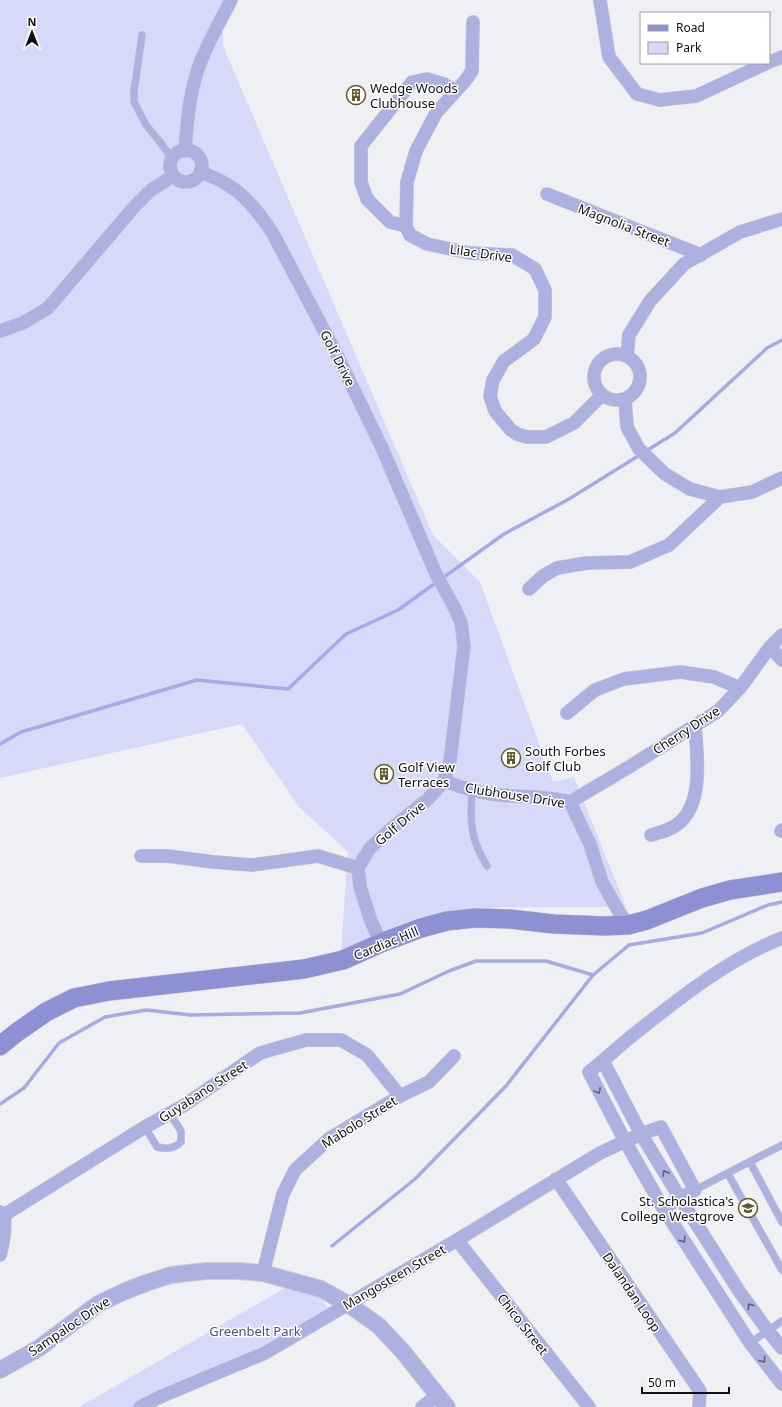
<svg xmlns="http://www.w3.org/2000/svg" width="782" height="1407" font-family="'Noto Sans',sans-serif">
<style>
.green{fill:#d6d9f8}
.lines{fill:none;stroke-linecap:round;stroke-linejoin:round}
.stream{stroke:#a6aae6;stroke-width:3.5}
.service-casing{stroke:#cbccd0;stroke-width:8}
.minor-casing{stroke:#cbccd0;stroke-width:14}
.tertiary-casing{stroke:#cbccd0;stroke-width:18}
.secondary-casing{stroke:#cbccd0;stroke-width:20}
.service{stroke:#adb1df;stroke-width:7}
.minor{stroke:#adb1df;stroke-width:13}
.tertiary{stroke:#adb1df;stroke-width:16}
.secondary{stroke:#8d91d4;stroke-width:19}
.oneway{stroke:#5e6078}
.labels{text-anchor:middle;stroke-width:3;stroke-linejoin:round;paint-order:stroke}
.poi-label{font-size:13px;fill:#101012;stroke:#fff;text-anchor:start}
.street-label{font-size:13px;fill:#101012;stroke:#fff}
.park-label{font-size:13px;fill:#4c4c94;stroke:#fff}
</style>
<rect width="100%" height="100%" fill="#eff0f4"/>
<g class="green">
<path d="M0 0H223V46L433 535 480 582 553 782 574 777 626 907H500L400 925 341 952 348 852 299 807 242 724 0 778Z"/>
<path d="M292 1284 317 1293 330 1311 264 1350 160 1392 133 1407H79Z"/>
</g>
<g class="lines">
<g class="stream">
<path d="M0 744 21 732 197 680 288 689 346 634 398 610 504 534 569 499 675 433 767 348 782 340"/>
<path d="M0 1104 24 1088 59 1043 105 1017 146 1010 191 1015 300 1013 400 994 449 971 476 961H546L593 975"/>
<path d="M332 1246 415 1179 506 1086 593 975 629 945 702 933 768 905 782 902"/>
</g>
<g class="service-casing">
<g id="service">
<path d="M142 35 134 91V102L146 125 161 143 172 159"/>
<path d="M472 791C470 821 470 839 487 866"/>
<path d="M145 1127 157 1147C167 1149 174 1149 181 1142V1131L170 1114"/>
<path d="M750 1162 782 1222"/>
<path d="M728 1174 782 1270"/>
<path d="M695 1190 782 1145"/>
<path d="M750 1343 782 1321"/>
</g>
</g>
<g class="minor-casing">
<g id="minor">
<path d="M600 0 609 57 637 94 660 100 696 96 767 63"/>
<path d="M473 22 472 71 465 81 436 113 416 151 407 182 406 226 410 235 427 244 470 253 512 255 535 269 545 290V317L534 339 504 361 493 380 490 396 495 411 511 430 517 434 527 437H546L574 423 602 395"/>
<path d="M769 62 782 57"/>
<circle cx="186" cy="166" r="16"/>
<path d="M185 151C187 123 189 96 198 69 206 45 220 22 231 0"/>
<path d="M200 172C208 175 216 178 223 182 244 193 259 213 272 232L338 357 382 448 436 574 454 607 461 622 464 646 450 761 444 781 428 799 392 828 370 848 358 868 360 887 371 921 381 943"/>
<path d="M547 194 701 255"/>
<path d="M406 226 390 222 367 199 361 182V146L412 82 427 79 444 84 455 91"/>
<path d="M0 331 23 323 48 308 134 207 151 190 173 176"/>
<circle cx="617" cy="377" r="23"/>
<path d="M627 356 629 335 650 301 684 264 740 232 782 219"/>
<path d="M625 399 627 427 639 449 665 474 690 489 720 497 752 492 782 478"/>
<path d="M529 589 543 576 557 568 587 563 630 562 669 545 720 497"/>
<path d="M770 647 782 660"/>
<path d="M567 713 595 690 624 679 680 672 714 677 740 688"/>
<path d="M444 781C460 787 475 792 492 794 518 798 544 795 570 802L590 844 602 882 619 912 628 925"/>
<path d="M570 802 629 767 718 711 740 688 770 647 782 635"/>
<path d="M781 831 782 830"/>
<path d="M651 835C661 832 671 830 679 823 704 802 697 755 695 726"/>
<path d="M141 856H167L214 862 252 865 318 856 358 868"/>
<path d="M782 938C729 959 682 996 638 1031 621 1044 606 1059 589 1072L625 1141 663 1208 750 1343 782 1384"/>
<path d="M603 1061 641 1134 680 1198 739 1291 768 1331 782 1348"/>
<path d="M556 1179 700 1391 699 1407"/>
<path d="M0 1212 4 1215C6 1229 4 1241 0 1255"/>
<path d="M4 1215 145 1127 183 1106 260 1053 306 1040H341L367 1055 400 1096"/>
<path d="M457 1240 589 1407"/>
<path d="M263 1273 283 1194 295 1170 330 1138 400 1096 429 1082 454 1056"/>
<path d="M140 1407 162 1396 265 1353 457 1240 600 1153 641 1134 661 1127 695 1190 663 1208"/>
<path d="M422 1407 437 1396"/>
</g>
</g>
<g class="tertiary-casing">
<path id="tertiary" d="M0 1370 39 1348 98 1304 123 1292 146 1283 171 1275 206 1271H238L263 1273 321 1289 348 1304 379 1326 404 1353 447 1407"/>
</g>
<g class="secondary-casing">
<path id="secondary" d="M0 1046 16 1033 46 1012 74 998 109 991 304 969 343 960 381 943 421 928 447 921 475 918 510 919 554 924 605 926 628 925 647 920 702 898 730 890 782 882"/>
</g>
<use href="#service" class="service"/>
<use href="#minor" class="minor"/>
<use href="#tertiary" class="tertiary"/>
<use href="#secondary" class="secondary"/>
</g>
<defs><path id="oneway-chevron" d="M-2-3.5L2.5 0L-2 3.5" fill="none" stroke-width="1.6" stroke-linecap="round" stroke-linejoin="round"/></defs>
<g class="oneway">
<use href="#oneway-chevron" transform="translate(598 1091) rotate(62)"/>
<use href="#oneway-chevron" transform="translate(665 1173) rotate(-121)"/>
<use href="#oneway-chevron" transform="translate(683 1240) rotate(57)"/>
<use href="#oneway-chevron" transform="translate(750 1306) rotate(-126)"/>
<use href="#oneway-chevron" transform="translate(763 1360) rotate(52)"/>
</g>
<defs>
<g id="building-ring" transform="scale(1)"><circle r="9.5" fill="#fff" stroke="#635c28" stroke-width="1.5"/><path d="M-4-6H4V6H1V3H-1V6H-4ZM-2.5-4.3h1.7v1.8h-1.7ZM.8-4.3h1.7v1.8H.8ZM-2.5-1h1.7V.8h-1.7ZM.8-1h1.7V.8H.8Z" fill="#635c28"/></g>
<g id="university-ring" transform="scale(1)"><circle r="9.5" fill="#fff" stroke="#635c28" stroke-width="1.5"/><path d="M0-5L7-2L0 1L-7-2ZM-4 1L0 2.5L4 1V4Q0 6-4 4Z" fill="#635c28"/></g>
</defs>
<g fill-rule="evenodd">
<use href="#building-ring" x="356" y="95"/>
<use href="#building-ring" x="511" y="758"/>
<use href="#building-ring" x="384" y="774"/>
<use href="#university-ring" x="748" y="1208"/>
</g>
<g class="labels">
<g class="poi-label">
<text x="370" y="93">Wedge Woods<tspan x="370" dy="15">Clubhouse</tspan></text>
<text x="525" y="756">South Forbes<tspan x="525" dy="15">Golf Club</tspan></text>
<text x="398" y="772">Golf View<tspan x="398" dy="15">Terraces</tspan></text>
<text x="734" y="1206" text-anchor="end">St. Scholastica's<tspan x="734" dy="15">College Westgrove</tspan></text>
</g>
<g class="street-label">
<text transform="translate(624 225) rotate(21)" y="5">Magnolia Street</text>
<text transform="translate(481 253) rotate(8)" y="5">Lilac Drive</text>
<text transform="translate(338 358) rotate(63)" y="5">Golf Drive</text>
<text transform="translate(686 730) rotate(-33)" y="5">Cherry Drive</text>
<text transform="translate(515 795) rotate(9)" y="5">Clubhouse Drive</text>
<text transform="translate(400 823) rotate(-40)" y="5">Golf Drive</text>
<text transform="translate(386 943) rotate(-22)" y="5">Cardiac Hill</text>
<text transform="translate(203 1091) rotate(-33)" y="5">Guyabano Street</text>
<text transform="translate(359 1122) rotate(-32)" y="5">Mabolo Street</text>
<text transform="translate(394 1277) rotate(-30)" y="5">Mangosteen Street</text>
<text transform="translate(632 1292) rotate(56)" y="5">Dalandan Loop</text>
<text transform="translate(523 1324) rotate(52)" y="5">Chico Street</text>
<text transform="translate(69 1326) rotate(-34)" y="5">Sampaloc Drive</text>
</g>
<g class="park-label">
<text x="255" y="1336">Greenbelt Park</text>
</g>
</g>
<rect x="640" y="12" width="130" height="52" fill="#ffffff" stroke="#9f9fa0"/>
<rect x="648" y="25" width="20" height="6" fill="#8d91d4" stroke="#9f9fa0"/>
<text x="676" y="32" font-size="12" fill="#101012">Road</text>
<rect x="648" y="42" width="20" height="12" fill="#d6d9f8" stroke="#9f9fa0"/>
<text x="676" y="52" font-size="12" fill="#101012">Park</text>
<g transform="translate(32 32)" stroke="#ffffff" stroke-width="3" paint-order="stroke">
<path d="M0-3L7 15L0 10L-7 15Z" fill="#101012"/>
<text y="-6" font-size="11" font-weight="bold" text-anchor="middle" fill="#101012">N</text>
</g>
<path d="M642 1387v6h87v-6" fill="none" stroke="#101012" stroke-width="2"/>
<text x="648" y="1387" font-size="12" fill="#101012" stroke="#ffffff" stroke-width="3" paint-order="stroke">50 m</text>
</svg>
